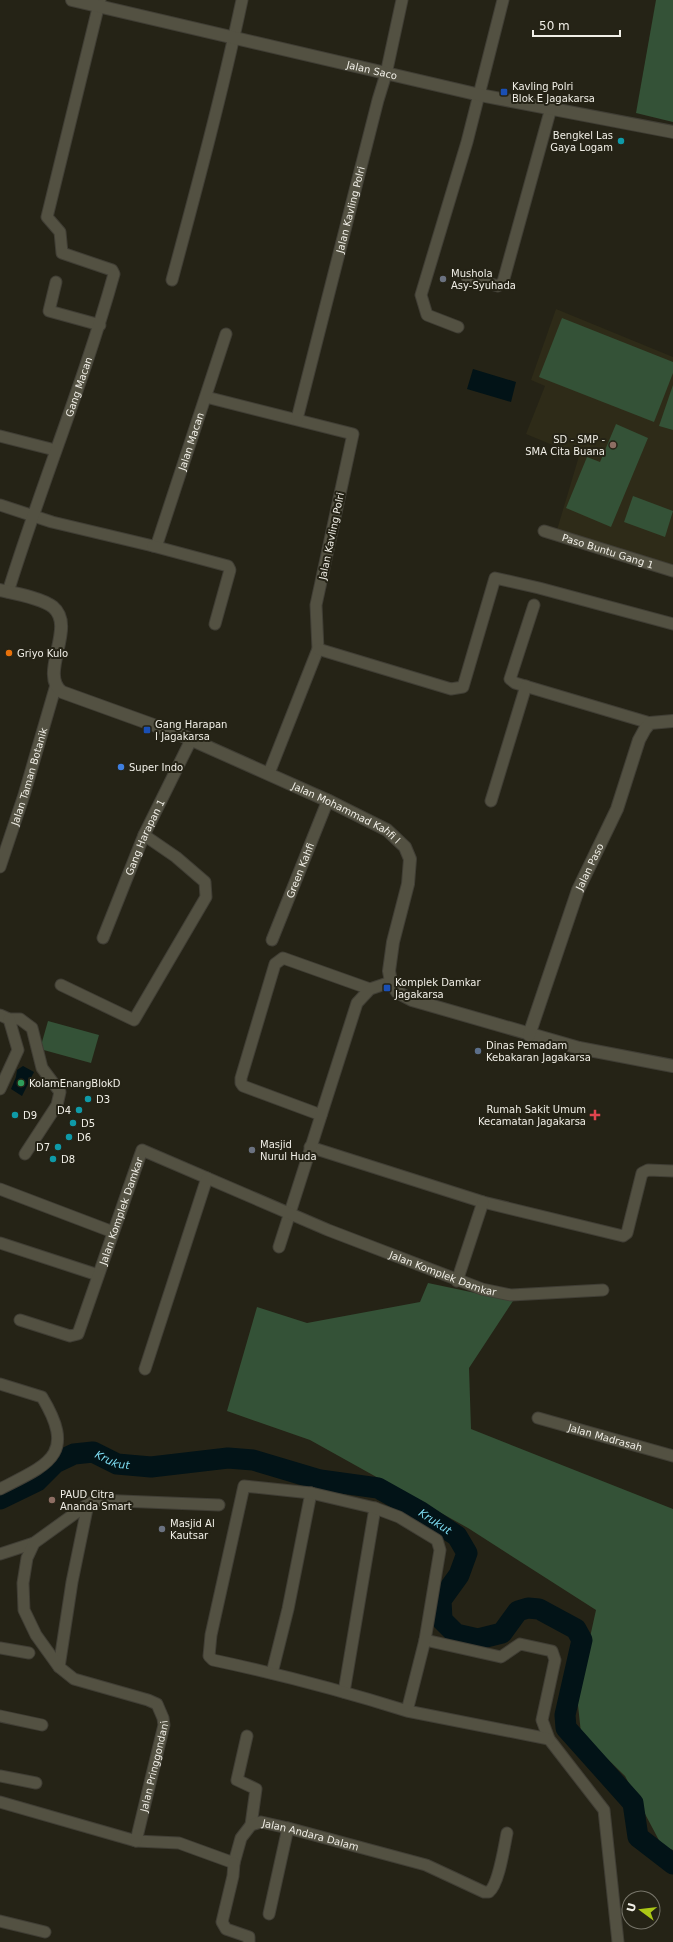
<svg xmlns="http://www.w3.org/2000/svg" width="673" height="1942" font-family="'DejaVu Sans',sans-serif">
<rect width="100%" height="100%" fill="#252316"/>
<!-- built -->
<path fill="#2e2b18" d="M556,309L673,357V566L557,530L579,456L526,434L545,386L531,380Z"/>
<!-- green -->
<g fill="#345237">
<path d="M656,0H673V122L636,113Z"/>
<path d="M562,318L673,362V373L654,422L539,377Z"/>
<path d="M673,385V430L659,426Z"/>
<path d="M616,424L648,438L611,527L566,508L587,457L600,462Z"/>
<path d="M633,496L673,511L665,537L624,522Z"/>
<path d="M48,1021L99,1035L91,1063L40,1049Z"/>
<path d="M428,1283L513,1301L469,1368L471,1429L673,1509V1850L662,1846L625,1776L581,1733L577,1696L596,1610L468,1528L310,1440L227,1411L257,1307L307,1323L420,1302Z"/>
</g>
<!-- water -->
<g fill="#021317">
<path d="M473,369L516,382L511,402L467,389Z"/>
<path d="M23,1066L34,1072L22,1096L11,1089L16,1077L17,1070Z"/>
</g>
<g fill="none" stroke-linecap="round" stroke-linejoin="round">
<!-- river -->
<path stroke="#021317" stroke-width="21" id="s1" d="M0,1499L37,1481L55,1463L74,1454L93,1452L117,1464L151,1467L228,1458L253,1460L320,1480L378,1488L421,1512L457,1536L467,1553L459,1575L441,1600L442,1620L456,1634L478,1639L502,1633L518,1611L528,1608L539,1609L576,1629L582,1640L565,1715L566,1728L633,1803L638,1837L673,1864"/>
<!-- minor casing -->
<g stroke="#403e35" stroke-width="13">
<g id="minor">
<path d="M467,277L498,286L503,282L551,108"/>
<path d="M172,280C197,187 222,94 242,0"/>
<path d="M56,282L49,311L100,325"/>
<path d="M458,327L427,315L421,295L467,142L503,0"/>
<path d="M206,397L353,434L316,605L318,649L269,773"/>
<path id="s2" d="M297,419L378,100L386,74L402,0"/>
<path d="M0,436L55,450"/>
<path id="s3" d="M0,505L52,522L153,546L157,544L226,334"/>
<path id="s4" d="M544,531L673,571"/>
<path d="M153,546L228,566L230,570L215,624"/>
<path id="s5" d="M8,592C41,485 84,382 114,274L112,270L62,253L60,232L47,217L100,0"/>
<path d="M534,605L510,679L515,683L650,723"/>
<path d="M318,649L451,689L463,687L495,578L539,588L673,624"/>
<path d="M491,801L526,686"/>
<path id="s6" d="M0,867L24,795L56,685"/>
<path id="s7" d="M103,938L144,835L191,740"/>
<path id="s8" d="M272,940L328,800"/>
<path d="M61,985L134,1020L206,897L205,882L176,857L144,835"/>
<path d="M0,1015L9,1019H20L32,1028L42,1068L60,1092L57,1105L25,1154"/>
<path d="M0,1089L18,1050L9,1019"/>
<path d="M321,1115L243,1086L241,1083V1078L275,964L283,958L370,989"/>
<path d="M310,1147L483,1202L623,1236L627,1233L642,1173L648,1170L673,1171"/>
<path d="M0,1189L113,1232"/>
<path d="M0,1243L98,1275"/>
<path d="M279,1247L357,1003L370,989L391,982"/>
<path d="M457,1281L483,1202"/>
<path id="s9" d="M20,1320L70,1336L78,1334L142,1150L328,1230L482,1289L511,1295L603,1290"/>
<path d="M145,1369L207,1178"/>
<path d="M0,1384L42,1397C77,1455 49,1464 0,1489"/>
<path id="s10" d="M538,1418L673,1456"/>
<path d="M0,1554L34,1543"/>
<path d="M425,1640L501,1657L520,1644L552,1651L555,1660L542,1720L549,1739L604,1810L618,1942"/>
<path d="M0,1648L29,1653"/>
<path d="M59,1667L72,1582L88,1504"/>
<path d="M272,1673L288,1609L311,1493"/>
<path d="M344,1692L375,1508"/>
<path d="M407,1711C343,1691 279,1674 213,1660L209,1656L211,1635L244,1486L311,1493L375,1508L399,1517L437,1540L440,1550L425,1640L407,1711L549,1739"/>
<path d="M0,1716L42,1725"/>
<path d="M247,1736L237,1780L256,1789L251,1825"/>
<path d="M0,1776L36,1783"/>
<path id="s11" d="M0,1802L136,1841L179,1843L234,1863L241,1838L251,1825L261,1822L288,1828L426,1865L484,1892H489C499,1884 504,1847 507,1833"/>
<path id="s12" d="M136,1841L164,1725L163,1718L157,1704L148,1700L74,1679L59,1667L36,1635L24,1610L23,1583L27,1558L34,1543L88,1504L97,1500L219,1505"/>
<path d="M234,1863L233,1876L222,1922L226,1929L249,1937V1942"/>
<path d="M269,1914L288,1828"/>
<path d="M0,1921L45,1932"/>
</g>
</g>
<!-- secondary casing -->
<g stroke="#403e35" stroke-width="14">
<g id="secondary">
<path id="s13" d="M72,0L480,95L673,132"/>
<path id="s14" d="M0,590C14,593 42,598 53,607C77,627 38,674 62,692L181,735L331,802L387,830L405,847L410,859L408,884L393,942L389,971L391,982L397,992L412,1000L579,1048L673,1066"/>
<path id="s15" d="M529,1035L578,890L617,809L639,740L645,729L650,723L673,721"/>
</g>
</g>
<!-- minor -->
<use href="#minor" stroke="#535142" stroke-width="11"/>
<!-- secondary -->
<use href="#secondary" stroke="#535142" stroke-width="12"/>
</g>
<!-- markers -->
<g fill="#1a4fb4" stroke="#252316" stroke-width="1.5">
<rect x="500" y="88" width="8" height="8" rx="2"/>
<rect x="143" y="726" width="8" height="8" rx="2"/>
<rect x="383" y="984" width="8" height="8" rx="2"/>
</g>
<g fill="#0f9aa8" stroke="#252316" stroke-width="1.5">
<circle cx="621" cy="141" r="4"/>
<circle cx="88" cy="1099" r="4"/>
<circle cx="79" cy="1110" r="4"/>
<circle cx="15" cy="1115" r="4"/>
<circle cx="73" cy="1123" r="4"/>
<circle cx="69" cy="1137" r="4"/>
<circle cx="58" cy="1147" r="4"/>
<circle cx="53" cy="1159" r="4"/>
</g>
<g fill="#6b7280" stroke="#252316" stroke-width="1.5">
<circle cx="443" cy="279" r="4"/>
<circle cx="252" cy="1150" r="4"/>
<circle cx="162" cy="1529" r="4"/>
</g>
<g fill="#8d6e63" stroke="#252316" stroke-width="1.5">
<circle cx="613" cy="445" r="4"/>
<circle cx="52" cy="1500" r="4"/>
</g>
<circle fill="#e8710a" stroke="#252316" stroke-width="1.5" cx="9" cy="653" r="4"/>
<circle fill="#3f7fe0" stroke="#252316" stroke-width="1.5" cx="121" cy="767" r="4"/>
<circle fill="#5c6f8a" stroke="#252316" stroke-width="1.5" cx="478" cy="1051" r="4"/>
<circle fill="#2e9e5b" stroke="#252316" stroke-width="1.5" cx="21" cy="1083" r="4"/>
<path fill="#e0444e" stroke="#252316" stroke-width="1.5" d="M593 1109h4v4h4v4h-4v4h-4v-4h-4v-4h4z"/>
<g text-anchor="middle" stroke-width="4" stroke-linejoin="round" paint-order="stroke">
<!-- street labels -->
<g font-size="10" fill="#f1efe7" stroke="#252316">
<text dy="4" stroke="none"><textPath href="#s13" startOffset="308">Jalan Saco</textPath></text>
<text dy="4" stroke="none"><textPath href="#s2" startOffset="216">Jalan Kavling Polri</textPath></text>
<text dy="4" stroke="none"><textPath href="#s5" startOffset="217">Gang Macan</textPath></text>
<text dy="4" stroke="none"><textPath href="#s3" startOffset="271">Jalan Macan</textPath></text>
<text transform="translate(331 536) rotate(-78)" y="4">Jalan Kavling Polri</text>
<text dy="4" stroke="none"><textPath href="#s4" startOffset="67">Paso Buntu Gang 1</textPath></text>
<text dy="4" stroke="none"><textPath href="#s6" startOffset="95">Jalan Taman Botanik</textPath></text>
<text dy="4" stroke="none"><textPath href="#s14" startOffset="456">Jalan Mohammad Kahfi I</textPath></text>
<text dy="4" stroke="none"><textPath href="#s7" startOffset="109">Gang Harapan 1</textPath></text>
<text dy="4" stroke="none"><textPath href="#s15" startOffset="179">Jalan Paso</textPath></text>
<text dy="4" stroke="none"><textPath href="#s8" startOffset="75">Green Kahfi</textPath></text>
<text dy="4" stroke="none"><textPath href="#s9" startOffset="191">Jalan Komplek Damkar</textPath></text>
<text dy="4" stroke="none"><textPath href="#s9" startOffset="581">Jalan Komplek Damkar</textPath></text>
<text dy="4" stroke="none"><textPath href="#s10" startOffset="70">Jalan Madrasah</textPath></text>
<text dy="4" stroke="none"><textPath href="#s12" startOffset="77">Jalan Pringgondani</textPath></text>
<text dy="4" stroke="none"><textPath href="#s11" startOffset="347">Jalan Andara Dalam</textPath></text>
</g>
<!-- poi labels -->
<g font-size="10" fill="#f1efe7" stroke="#252316" text-anchor="start">
<text x="512" y="90">Kavling Polri<tspan x="512" dy="12">Blok E Jagakarsa</tspan></text>
<text x="613" y="139" text-anchor="end">Bengkel Las<tspan x="613" dy="12">Gaya Logam</tspan></text>
<text x="451" y="277">Mushola<tspan x="451" dy="12">Asy-Syuhada</tspan></text>
<text x="605" y="443" text-anchor="end">SD - SMP -<tspan x="605" dy="12">SMA Cita Buana</tspan></text>
<text x="17" y="657">Griyo Kulo</text>
<text x="155" y="728">Gang Harapan<tspan x="155" dy="12">I Jagakarsa</tspan></text>
<text x="129" y="771">Super Indo</text>
<text x="395" y="986">Komplek Damkar<tspan x="395" dy="12">Jagakarsa</tspan></text>
<text x="486" y="1049">Dinas Pemadam<tspan x="486" dy="12">Kebakaran Jagakarsa</tspan></text>
<text x="29" y="1087">KolamEnangBlokD</text>
<text x="96" y="1103">D3</text>
<text x="586" y="1113" text-anchor="end">Rumah Sakit Umum<tspan x="586" dy="12">Kecamatan Jagakarsa</tspan></text>
<text x="71" y="1114" text-anchor="end">D4</text>
<text x="23" y="1119">D9</text>
<text x="81" y="1127">D5</text>
<text x="77" y="1141">D6</text>
<text x="260" y="1148">Masjid<tspan x="260" dy="12">Nurul Huda</tspan></text>
<text x="50" y="1151" text-anchor="end">D7</text>
<text x="61" y="1163">D8</text>
<text x="60" y="1498">PAUD Citra<tspan x="60" dy="12">Ananda Smart</tspan></text>
<text x="170" y="1527">Masjid Al<tspan x="170" dy="12">Kautsar</tspan></text>
</g>
<!-- water labels -->
<g font-size="11" font-style="italic" fill="#7eddf3" stroke="#252316">
<text dy="4" stroke="none"><textPath href="#s1" startOffset="128">Krukut</textPath></text>
<text dy="4" stroke="none"><textPath href="#s1" startOffset="465">Krukut</textPath></text>
</g>
</g>
<!-- north arrow -->
<g transform="translate(641 1910) rotate(285)"><circle r="19" fill="#252316" stroke="#77756a"/>
<path d="M0-3L7 15L0 10L-7 15Z" fill="#abc716"/>
<text y="-6" font-size="11" font-weight="bold" text-anchor="middle" fill="#f1efe7">U</text>
</g>
<!-- scale -->
<path d="M533 30v6h87v-6" fill="none" stroke="#f1efe7" stroke-width="2"/>
<text x="539" y="30" font-size="12" fill="#f1efe7" stroke="#252316" stroke-width="3" paint-order="stroke">50 m</text>
</svg>
